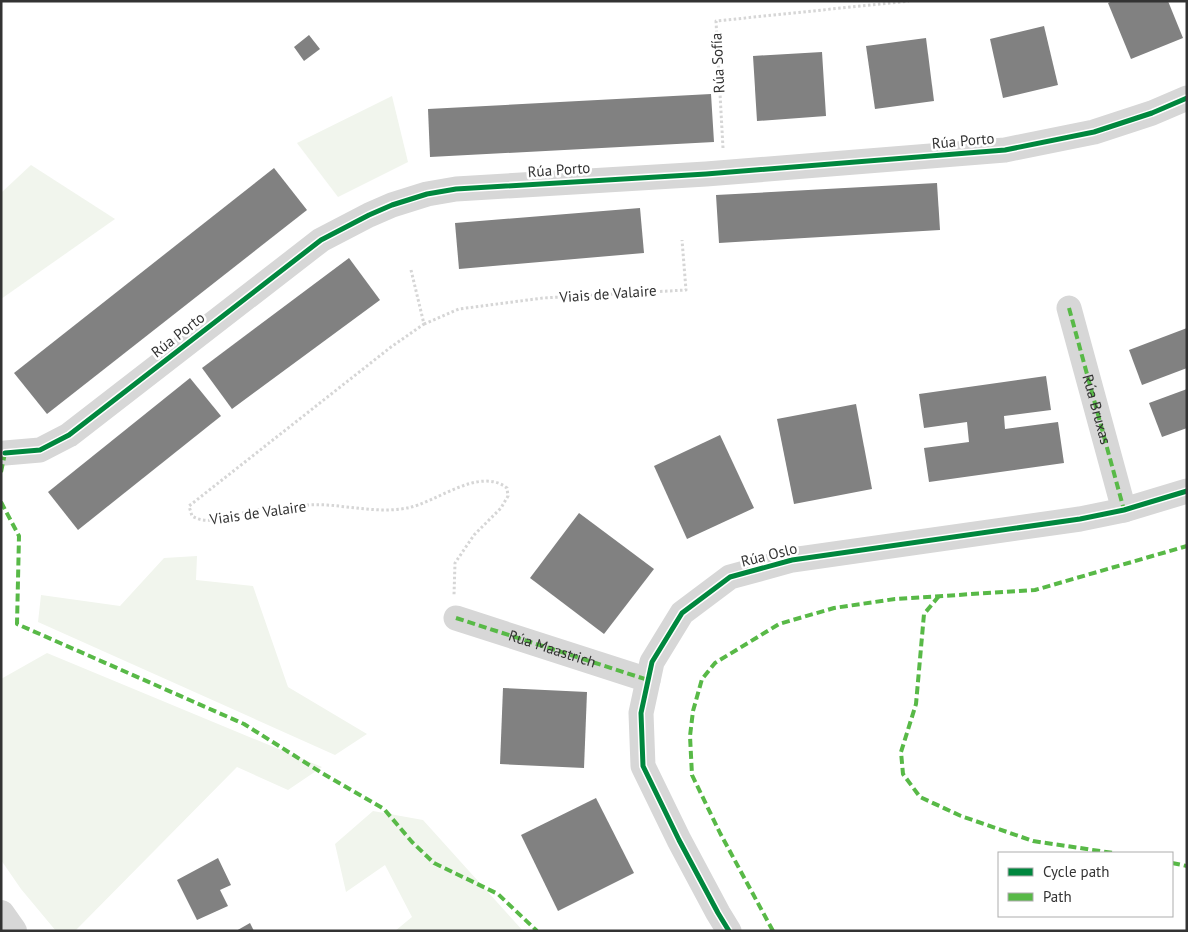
<svg xmlns="http://www.w3.org/2000/svg" width="1188" height="932" font-family="'PT Sans',sans-serif">
<rect width="100%" height="100%" fill="#fff"/>
<!-- green -->
<g fill="#f1f5ed">
<path d="M392,96L408,162L338,197L297,143Z"/>
<path d="M31,165L115,219L1,299V193Z"/>
<path d="M197,556L196,580L253,586L288,687L367,734L335,755L38,622L41,595L120,606L164,558Z"/>
<path d="M47,653L322,767L288,790L237,767L75,931H56L21,889L1,860V679Z"/>
<path d="M373,811L423,820L523,931H395L412,917L385,865L346,892L335,844Z"/>
</g>
<!-- building -->
<g fill="#818181">
<path d="M1112,1H1168L1183,38L1131,59L1108,3Z"/>
<path d="M1044,26L1058,85L1003,98L990,39Z"/>
<path d="M309,35L320,49L304,61L294,47Z"/>
<path d="M926,38L934,101L875,109L866,46Z"/>
<path d="M822,52L826,116L757,121L753,56Z"/>
<path d="M711,94L714,142L430,157L428,109Z"/>
<path d="M274,168L307,210L47,414L14,373Z"/>
<path d="M937,183L940,230L719,243L716,195Z"/>
<path d="M640,208L644,253L459,269L455,223Z"/>
<path d="M349,258L380,300L232,409L202,368Z"/>
<path d="M1187,328V368L1142,385L1129,350Z"/>
<path d="M1046,376L1051,410L1004,416L1005,429L1058,422L1064,463L929,482L924,448L969,442L967,422L924,428L919,394Z"/>
<path d="M190,378L221,416L78,530L48,492Z"/>
<path d="M1187,389V428L1162,437L1149,403Z"/>
<path d="M856,404L872,489L794,504L777,419Z"/>
<path d="M720,435L754,508L687,539L654,466Z"/>
<path d="M579,513L654,569L604,634L530,578Z"/>
<path d="M503,688L587,692L584,768L500,764Z"/>
<path d="M596,798L634,873L558,911L521,835Z"/>
<path d="M218,858L231,885L220,890L228,906L197,920L177,880Z"/>
<path d="M250,923L254,931H236Z"/>
</g>
<g fill="none" stroke-linecap="round" stroke-linejoin="round">
<!-- path -->
<g stroke="#d6d6d6" stroke-width="3" stroke-dasharray="2.5 2.5" stroke-linecap="butt">
<path d="M723,148L716,21L909,1"/>
<path d="M411,270L424,324L391,347L189,506L192,516C208,526 229,516 247,512C255,510 265,509 273,508C291,506 309,504 327,505C354,507 380,513 407,508C436,503 479,466 507,488L508,496L501,508L474,535L455,563L454,595"/>
<path d="M424,324L459,309L543,298L686,290L682,240"/>
</g>
<!-- minor -->
<g stroke="#d7d7d7" stroke-width="25">
<path d="M1069,308L1124,510"/>
<path d="M5,453L40,450L69,435L321,240L369,215L392,205L427,194L456,189L706,174L1005,150L1094,132L1152,113L1187,98"/>
<path id="s1" d="M456,618L648,680"/>
<path d="M729,931L718,913L679,840L643,766L641,713L652,662L682,613L730,577L792,560L1080,519L1124,510L1187,491"/>
</g>
<!-- tertiary -->
<path stroke="#d7d7d7" stroke-width="28" d="M1,914L13,931"/>
<!-- quiet -->
<g stroke="#58b947" stroke-width="4" stroke-dasharray="8 4" stroke-linecap="butt">
<path id="s2" d="M1069,308L1124,510"/>
<path d="M1,472L5,453"/>
<path d="M1,502L19,536L17,624L244,724L322,773L384,809L412,842L434,863L498,894L537,931"/>
<path d="M939,596L924,614L916,704L901,752L903,774L920,797L961,816L1033,841L1113,853"/>
<path d="M456,618L648,680"/>
<path d="M1172,863L1187,866"/>
<path d="M773,931L720,833L692,775L690,736L693,711L702,679L715,663L779,624L834,608L895,599L1035,590L1187,546"/>
</g>
<!-- cycleway casing -->
<g stroke="#fff" stroke-width="8">
<g id="cycleway">
<path d="M5,453L40,450L69,435L321,240L369,215L392,205L427,194L456,189L706,174L1005,150L1094,132L1152,113L1187,98"/>
<path d="M729,931L718,913L679,840L643,766L641,713L652,662L682,613L730,577L792,560L1080,519L1124,510L1187,491"/>
</g>
</g>
<!-- cycleway -->
<use href="#cycleway" stroke="#00873e" stroke-width="5"/>
</g>
<g text-anchor="middle" stroke-width="5" stroke-linejoin="round" paint-order="stroke">
<!-- street labels -->
<g font-size="15" fill="#333" stroke="#fff">
<text transform="translate(718 63) rotate(-93)" y="5">Rúa Sofía</text>
<text transform="translate(963 141) rotate(-5)" y="5">Rúa Porto</text>
<text transform="translate(559 170) rotate(-4)" y="5">Rúa Porto</text>
<text transform="translate(608 294) rotate(-4)" y="5">Viais de Valaire</text>
<text transform="translate(178 335) rotate(-38)" y="5">Rúa Porto</text>
<text dy="5" stroke="none"><textPath href="#s2" startOffset="105">Rúa Bruxas</textPath></text>
<text transform="translate(258 513) rotate(-8)" y="5">Viais de Valaire</text>
<text transform="translate(769 555) rotate(-14)" y="5">Rúa Oslo</text>
<text dy="5" stroke="none"><textPath href="#s1" startOffset="101">Rúa Maastrich</textPath></text>
</g>
</g>
<!-- border -->
<rect width="1188" height="932" fill="none" stroke="#333333" stroke-width="5"/>
<!-- legend -->
<rect x="998" y="852" width="175" height="65" fill="#ffffff" stroke="#adadad"/>
<rect x="1008" y="868" width="25" height="8" fill="#00873e" stroke="#adadad"/>
<text x="1043" y="877" font-size="15" fill="#333333">Cycle path</text>
<rect x="1008" y="893" width="25" height="8" fill="#58b947" stroke="#adadad"/>
<text x="1043" y="902" font-size="15" fill="#333333">Path</text>
</svg>
